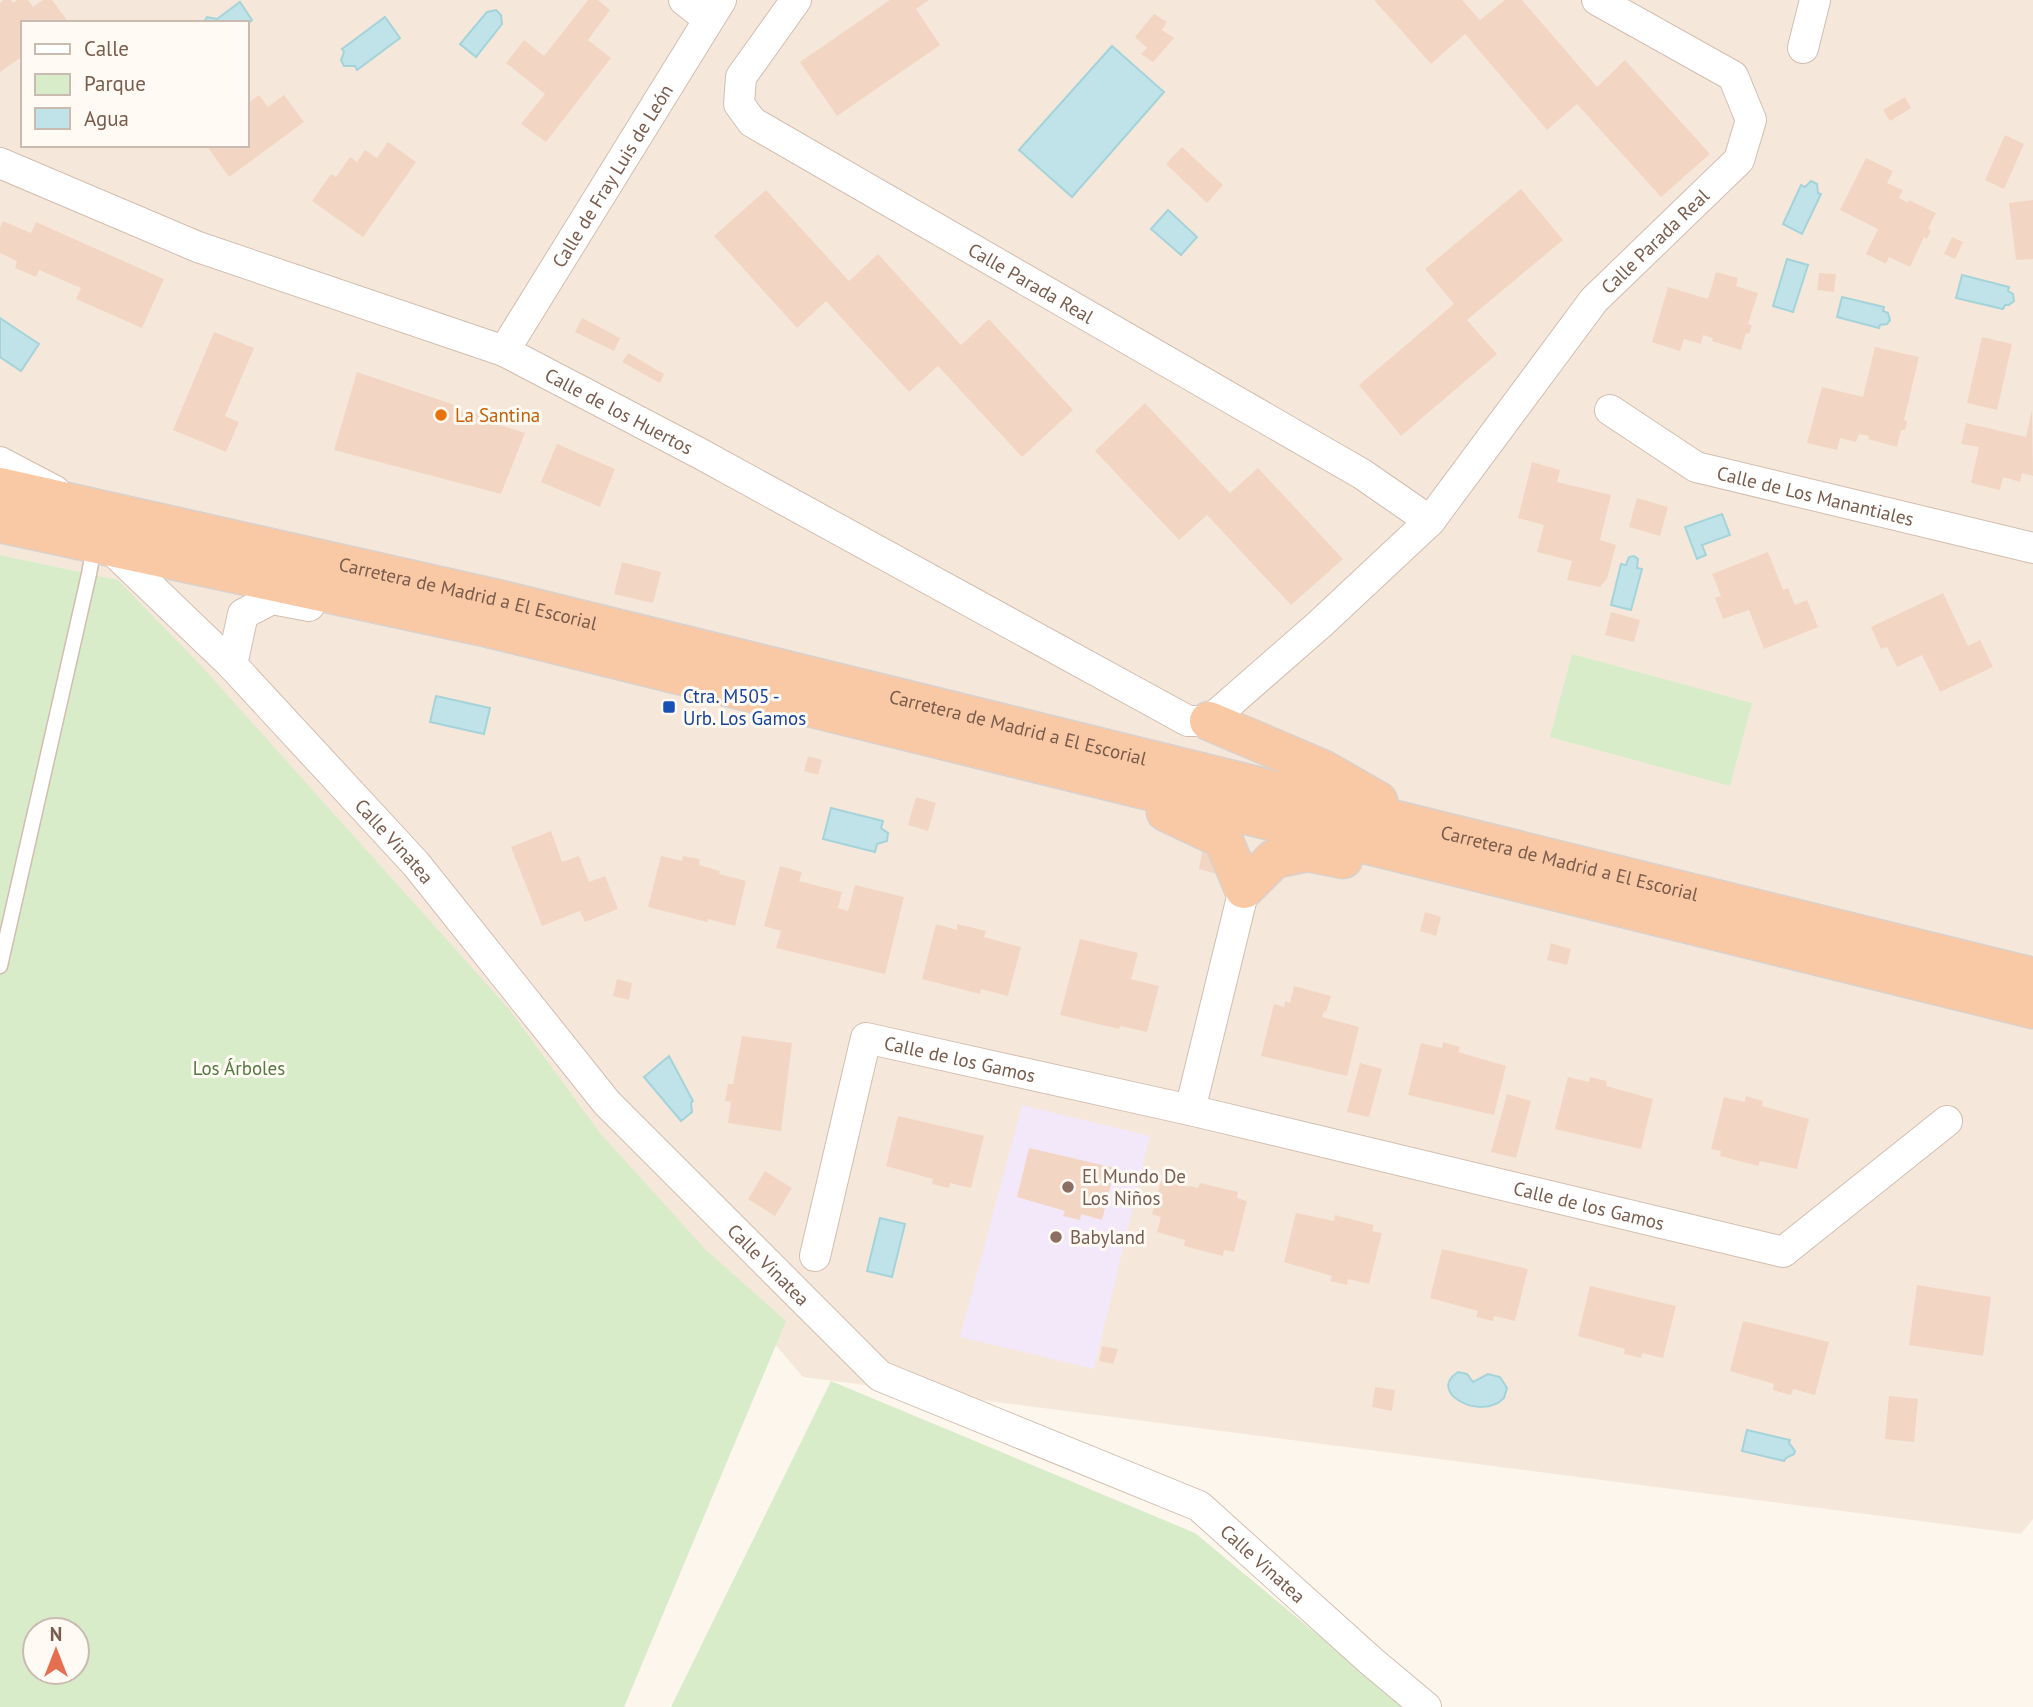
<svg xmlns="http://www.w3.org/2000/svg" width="2033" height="1707" font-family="'PT Sans',sans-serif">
<rect width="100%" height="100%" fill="#fdf6ec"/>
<!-- residential -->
<path fill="#f5e8da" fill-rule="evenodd" d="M0,0H2033V1519L2021,1534L803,1377L118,580L0,555ZM23,23H247V145H23Z"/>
<!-- education -->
<path fill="#f3e8fa" d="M1022,1105L1150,1136L1094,1369L960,1337Z"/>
<!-- green -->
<g fill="#d8ecc9" fill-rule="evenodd">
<path d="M0,555L118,580L204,669L509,1009L600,1133L705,1249L786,1321L624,1707H0ZM35,1630H77V1672H35Z"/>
<path d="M1572,654L1752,703L1730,786L1550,737Z"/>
<path d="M831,1381L1195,1533L1405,1707H671Z"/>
</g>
<!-- water -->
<g fill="#bfe3e8" stroke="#a5d3da" stroke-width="2">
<path d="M240,2L252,20L247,24L203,23L207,17L217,19Z"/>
<path d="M496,10L501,15L502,24L476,57L460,44L487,12Z"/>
<path d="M385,17L400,38L357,70L355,66H344L341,60L344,52L342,49Z"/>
<path d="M1112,46L1164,92L1072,197L1019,150Z"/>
<path d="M1811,181L1817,184L1818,193L1821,194L1802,234L1783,224L1801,185L1805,187Z"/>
<path d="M1168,210L1197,237L1181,255L1151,229Z"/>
<path d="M1787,259L1808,265L1793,312L1773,306Z"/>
<path d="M1962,275L2009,287L2008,291L2013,294L2014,301L2009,305H2005L2003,309L1956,298Z"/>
<path d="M1842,297L1884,307L1883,311L1888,313L1890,320L1887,324L1880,325L1879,328L1837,317Z"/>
<path d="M0,318L39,344L21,371L0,357Z"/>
<path d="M1722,514L1730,535L1702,545L1706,555L1697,559L1685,527Z"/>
<path d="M1634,556L1638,559L1637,568L1642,569L1631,610L1611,605L1621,564L1626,565L1629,557Z"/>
<path d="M436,696L490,708L484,734L430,722Z"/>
<path d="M831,808L883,821L881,828L888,833L887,841L877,844L875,852L823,839Z"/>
<path d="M669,1056L693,1101L691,1103L692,1112L681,1121L644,1077Z"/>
<path d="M880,1218L905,1224L892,1277L867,1271Z"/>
<path d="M1458,1372L1467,1374L1473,1382L1488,1374L1500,1377L1507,1388L1504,1398C1481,1422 1426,1392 1458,1372Z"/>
<path d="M1747,1430L1790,1440L1789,1443L1795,1451L1794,1454L1786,1458L1784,1461L1742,1451Z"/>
</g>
<!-- building -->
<g fill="#f3d5c3">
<path d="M3,0H11L13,3L17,0H28L33,7L43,0H52L69,23H23V56L0,72V3Z"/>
<path d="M588,0H598L610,10L588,40L611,58L546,142L521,124L545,94L506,63L524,40L544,56Z"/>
<path d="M890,0H929L916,9L940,45L837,116L800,62Z"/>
<path d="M1374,0H1462L1480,20L1505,0H1522L1597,87L1625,60L1710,154L1661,197L1577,104L1547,130L1465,34L1431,64Z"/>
<path d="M1154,14L1167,22L1162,30L1174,38L1153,62L1141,54L1147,48L1135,37Z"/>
<path d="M259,95L268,107L284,95L304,122L229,177L206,145H247V104Z"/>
<path d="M1905,97L1911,108L1890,121L1883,110Z"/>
<path d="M2005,135L2024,144L2004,189L1985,180Z"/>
<path d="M388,142L416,162L363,237L312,201L331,174L336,177L350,157L357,162L365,150L377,158Z"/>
<path d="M1182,147L1223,185L1207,203L1166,164Z"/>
<path d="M1866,158L1893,171L1887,183L1903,190L1899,198L1908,203L1909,200L1936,213L1928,229L1931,230L1927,239L1924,237L1910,267L1889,257L1886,264L1866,254L1878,229L1840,210Z"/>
<path d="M1521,189L1563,240L1467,320L1497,354L1401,436L1359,385L1454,304L1425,269Z"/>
<path d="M766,190L849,281L878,254L961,345L989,319L1073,410L1022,457L938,366L909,392L826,301L797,328L714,236Z"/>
<path d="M2033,200V259L2016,260L2009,203Z"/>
<path d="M3,221L31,233L36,222L164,279L142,328L76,299L81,288L39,270L36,277L15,268L17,261L0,253V228Z"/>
<path d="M1952,237L1963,242L1955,259L1944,254Z"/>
<path d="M1716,272L1738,278L1736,286L1758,293L1748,324L1752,325L1749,334L1746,333L1741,350L1712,341L1713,338L1703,335L1701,344L1684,339L1680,351L1652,342L1668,287L1708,299Z"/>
<path d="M1819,273L1836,274L1834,292L1817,290Z"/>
<path d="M582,318L620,338L614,351L575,332Z"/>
<path d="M214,332L254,348L225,416L239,422L226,452L173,430Z"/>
<path d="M1982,337L2012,344L1997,410L1967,403Z"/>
<path d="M1875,347L1919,357L1904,420L1907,421L1905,430H1901L1897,447L1868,439L1869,436L1859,434L1856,442L1840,438L1837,450L1807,443L1822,387L1863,397Z"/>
<path d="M628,353L664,374L660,383L622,362Z"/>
<path d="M357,372L452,404L466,414L469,410L480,414L481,419L525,433L501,494L334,450Z"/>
<path d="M1145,403L1230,493L1258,468L1343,559L1291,605L1207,515L1179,540L1095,451Z"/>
<path d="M2032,410L2033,476L2022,473L2020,482L2003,477L2000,490L1971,483L1979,447L1961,444L1966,423L2026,437Z"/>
<path d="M557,444L615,469L600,507L541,482Z"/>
<path d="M1532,462L1560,470L1557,482L1611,495L1600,540L1616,545L1607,579L1600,587L1567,580L1572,561L1537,552L1544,525L1518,518Z"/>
<path d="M1637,498L1668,507L1660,536L1629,527Z"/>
<path d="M1768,552L1783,590L1788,588L1795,605L1807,600L1818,627L1764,649L1749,610L1723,619L1715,598L1721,596L1712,574Z"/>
<path d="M622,562L661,572L653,603L614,594Z"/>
<path d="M1943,593L1968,646L1980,640L1993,667L1940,692L1922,655L1897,667L1887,647L1881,649L1871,627Z"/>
<path d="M1611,612L1640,620L1634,642L1605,635Z"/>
<path d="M808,756L822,760L818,775L804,771Z"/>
<path d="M916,797L936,803L928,831L908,825Z"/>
<path d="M551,831L562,862L579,856L589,882L605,876L618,909L585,922L580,911L542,926L511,847Z"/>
<path d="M1202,852L1210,855L1217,874L1199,869Z"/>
<path d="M661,856L682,861L683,856L700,859L699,865L720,871L719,874L746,881L735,926L708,919L707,922L648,907Z"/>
<path d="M780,866L802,872L799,881L842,892L838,908L848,911L855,885L904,897L885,974L776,948L781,931L764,926Z"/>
<path d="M1425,912L1441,917L1436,936L1420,931Z"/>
<path d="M936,924L957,930V924L986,931L984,937L1021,947L1008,996L981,989L980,994L922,979Z"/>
<path d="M1080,939L1138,953L1131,979L1159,986L1147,1032L1120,1026L1119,1029L1060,1015Z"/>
<path d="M1551,943L1571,949L1567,965L1547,960Z"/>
<path d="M617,979L632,983L629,1000L613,996Z"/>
<path d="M1294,986L1331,996L1326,1012L1324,1011L1322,1017L1359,1027L1347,1076L1261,1056L1274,1004L1284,1007L1285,1001L1290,1003Z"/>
<path d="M742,1036L792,1043L781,1131L728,1123L731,1102L725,1101L728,1084H733Z"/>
<path d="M1443,1042L1460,1047L1458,1052L1506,1066L1494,1115L1408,1095L1421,1043L1442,1048Z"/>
<path d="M1360,1063L1382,1069L1369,1117L1347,1112Z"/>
<path d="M1568,1077L1589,1082L1590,1077L1607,1081L1606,1086L1653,1099L1641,1149L1555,1129Z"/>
<path d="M1507,1094L1531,1101L1516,1158L1491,1152Z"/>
<path d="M1746,1096L1763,1101L1762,1106L1809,1119L1797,1169L1760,1161L1758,1166L1720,1156L1721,1151L1711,1149L1724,1097L1745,1102Z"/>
<path d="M898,1116L984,1136L971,1188L950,1183L949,1188L932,1184L933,1179L886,1166Z"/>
<path d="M1029,1148L1115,1168L1102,1220L1081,1214L1080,1220L1063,1216L1065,1211L1017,1197Z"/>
<path d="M765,1171L792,1188L775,1216L748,1199Z"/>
<path d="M1161,1181L1188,1187L1189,1186L1198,1188L1200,1183L1238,1192L1237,1198L1247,1201L1234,1252L1224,1250L1223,1256L1184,1246L1185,1240L1157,1232L1161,1217L1152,1214Z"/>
<path d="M1296,1213L1334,1221L1335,1215L1374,1225L1372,1231L1382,1233L1369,1284L1348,1279L1347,1285L1330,1281L1332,1276L1284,1262Z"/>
<path d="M1442,1249L1528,1269L1515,1321L1494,1316L1493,1321L1476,1317L1478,1311L1430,1298Z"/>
<path d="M1917,1285L1991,1297L1983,1356L1909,1345Z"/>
<path d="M1590,1286L1676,1306L1663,1358L1642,1353L1641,1358L1624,1354L1625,1349L1578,1336Z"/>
<path d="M1743,1321L1829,1342L1815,1395L1793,1389L1791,1395L1773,1390L1774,1384L1730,1371Z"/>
<path d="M1102,1346L1118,1349L1113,1364L1099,1361Z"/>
<path d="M1375,1387L1395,1390L1392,1411L1372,1407Z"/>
<path d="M1889,1396L1918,1399L1914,1442L1885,1439Z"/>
</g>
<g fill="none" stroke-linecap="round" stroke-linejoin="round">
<!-- service casing -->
<g stroke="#d1beb0" stroke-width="17">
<path id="service" d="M0,966L89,574L94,546"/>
</g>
<!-- minor casing -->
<g stroke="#d1beb0" stroke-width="32">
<g id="minor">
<path d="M684,0L708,19"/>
<path id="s1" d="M796,0L741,77L739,104L752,122L1362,474L1430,521"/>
<path d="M1803,48L1815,0"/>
<path id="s2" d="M0,163L198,247L504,351L699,453L1188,721H1209L1320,624L1430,521L1594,300L1739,160L1751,120L1733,76L1597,0"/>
<path id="s3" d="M504,351L721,0"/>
<path id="s4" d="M1610,410L1696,467L2033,548"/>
<path d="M0,462L55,491"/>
<path id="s5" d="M109,547L232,665L416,864L607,1103L880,1376L1199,1506L1371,1661L1426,1707"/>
<path d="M232,665L243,614L272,599L309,606"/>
<path d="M1190,1110L1244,889"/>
<path id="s6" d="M815,1256L866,1038L1190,1110L1783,1252L1947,1121"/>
</g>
</g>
<!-- trunk casing -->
<g stroke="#dad1cd" stroke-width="41">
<g id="trunk">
<path id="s7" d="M0,487L497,599L2033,977"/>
<path d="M0,523L489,628L2033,1009"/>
<path d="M1209,721L1322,769L1378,801"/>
<path d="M1166,812L1223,839L1244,889L1274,859L1308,852L1343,859"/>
</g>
</g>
<!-- service -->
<use href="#service" stroke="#fff" stroke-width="14"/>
<!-- minor -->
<use href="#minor" stroke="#fff" stroke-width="30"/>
<!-- trunk -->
<use href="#trunk" stroke="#f9c8a4" stroke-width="38"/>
</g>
<!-- markers -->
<circle fill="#e8710a" stroke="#fffaf3" stroke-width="2.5" cx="441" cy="415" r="7"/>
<rect fill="#1a4fb4" stroke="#fffaf3" stroke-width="2.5" x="662" y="700" width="14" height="14" rx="3.5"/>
<g fill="#8d6e63" stroke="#fffaf3" stroke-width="2.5">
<circle cx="1068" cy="1187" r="7"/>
<circle cx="1056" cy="1237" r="7"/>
</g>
<g text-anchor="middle" stroke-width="6" stroke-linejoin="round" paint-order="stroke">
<!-- street labels -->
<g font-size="19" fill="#7a5c4d" stroke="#fffaf3">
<text dy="7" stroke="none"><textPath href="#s3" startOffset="206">Calle de Fray Luis de León</textPath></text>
<text dy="7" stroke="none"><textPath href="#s2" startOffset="1995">Calle Parada Real</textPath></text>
<text dy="7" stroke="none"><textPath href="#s1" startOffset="466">Calle Parada Real</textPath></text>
<text dy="7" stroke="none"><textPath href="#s2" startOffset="668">Calle de los Huertos</textPath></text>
<text dy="7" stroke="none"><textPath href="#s4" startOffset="226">Calle de Los Manantiales</textPath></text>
<text dy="7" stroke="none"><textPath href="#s7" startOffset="480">Carretera de Madrid a El Escorial</textPath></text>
<text dy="7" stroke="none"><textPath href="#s7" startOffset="1046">Carretera de Madrid a El Escorial</textPath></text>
<text dy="7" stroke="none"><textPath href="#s5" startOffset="410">Calle Vinatea</textPath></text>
<text dy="7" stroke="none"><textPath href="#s7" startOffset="1614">Carretera de Madrid a El Escorial</textPath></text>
<text dy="7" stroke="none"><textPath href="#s6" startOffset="320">Calle de los Gamos</textPath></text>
<text dy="7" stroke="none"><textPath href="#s6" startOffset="966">Calle de los Gamos</textPath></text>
<text dy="7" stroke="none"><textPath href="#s5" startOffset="976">Calle Vinatea</textPath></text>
<text dy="7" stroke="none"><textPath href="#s5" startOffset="1564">Calle Vinatea</textPath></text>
</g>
<!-- food labels -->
<g font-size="19" fill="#c56008" stroke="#fffaf3" text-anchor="start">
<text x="455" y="422">La Santina</text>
</g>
<!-- transit labels -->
<g font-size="19" fill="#164399" stroke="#fffaf3" text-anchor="start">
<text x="683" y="703">Ctra. M505 -<tspan x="683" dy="22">Urb. Los Gamos</tspan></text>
</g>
<!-- park labels -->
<g font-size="19" fill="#537a41" stroke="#fffaf3">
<text x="239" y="1075">Los Árboles</text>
</g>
<!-- education labels -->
<g font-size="19" fill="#785e54" stroke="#fffaf3" text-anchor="start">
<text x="1082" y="1183">El Mundo De<tspan x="1082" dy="22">Los Niños</tspan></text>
<text x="1070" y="1244">Babyland</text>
</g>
</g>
<!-- legend -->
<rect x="21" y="21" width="228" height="126" fill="#fffaf3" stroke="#cabbb1" stroke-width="2"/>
<rect x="35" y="44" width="35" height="10" fill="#ffffff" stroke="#cabbb1" stroke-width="2"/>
<text x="84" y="56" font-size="21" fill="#7a5c4d">Calle</text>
<rect x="35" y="74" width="35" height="21" fill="#d8ecc9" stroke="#cabbb1" stroke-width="2"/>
<text x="84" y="91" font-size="21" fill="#7a5c4d">Parque</text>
<rect x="35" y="108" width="35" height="21" fill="#bfe3e8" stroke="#cabbb1" stroke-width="2"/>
<text x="84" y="126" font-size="21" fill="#7a5c4d">Agua</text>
<!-- north arrow -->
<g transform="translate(56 1651)"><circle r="33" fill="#fffaf3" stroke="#cabbb1" stroke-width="2"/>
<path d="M0-5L12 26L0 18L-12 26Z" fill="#e76f51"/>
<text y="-10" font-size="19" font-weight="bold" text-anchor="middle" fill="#7a5c4d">N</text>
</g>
</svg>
